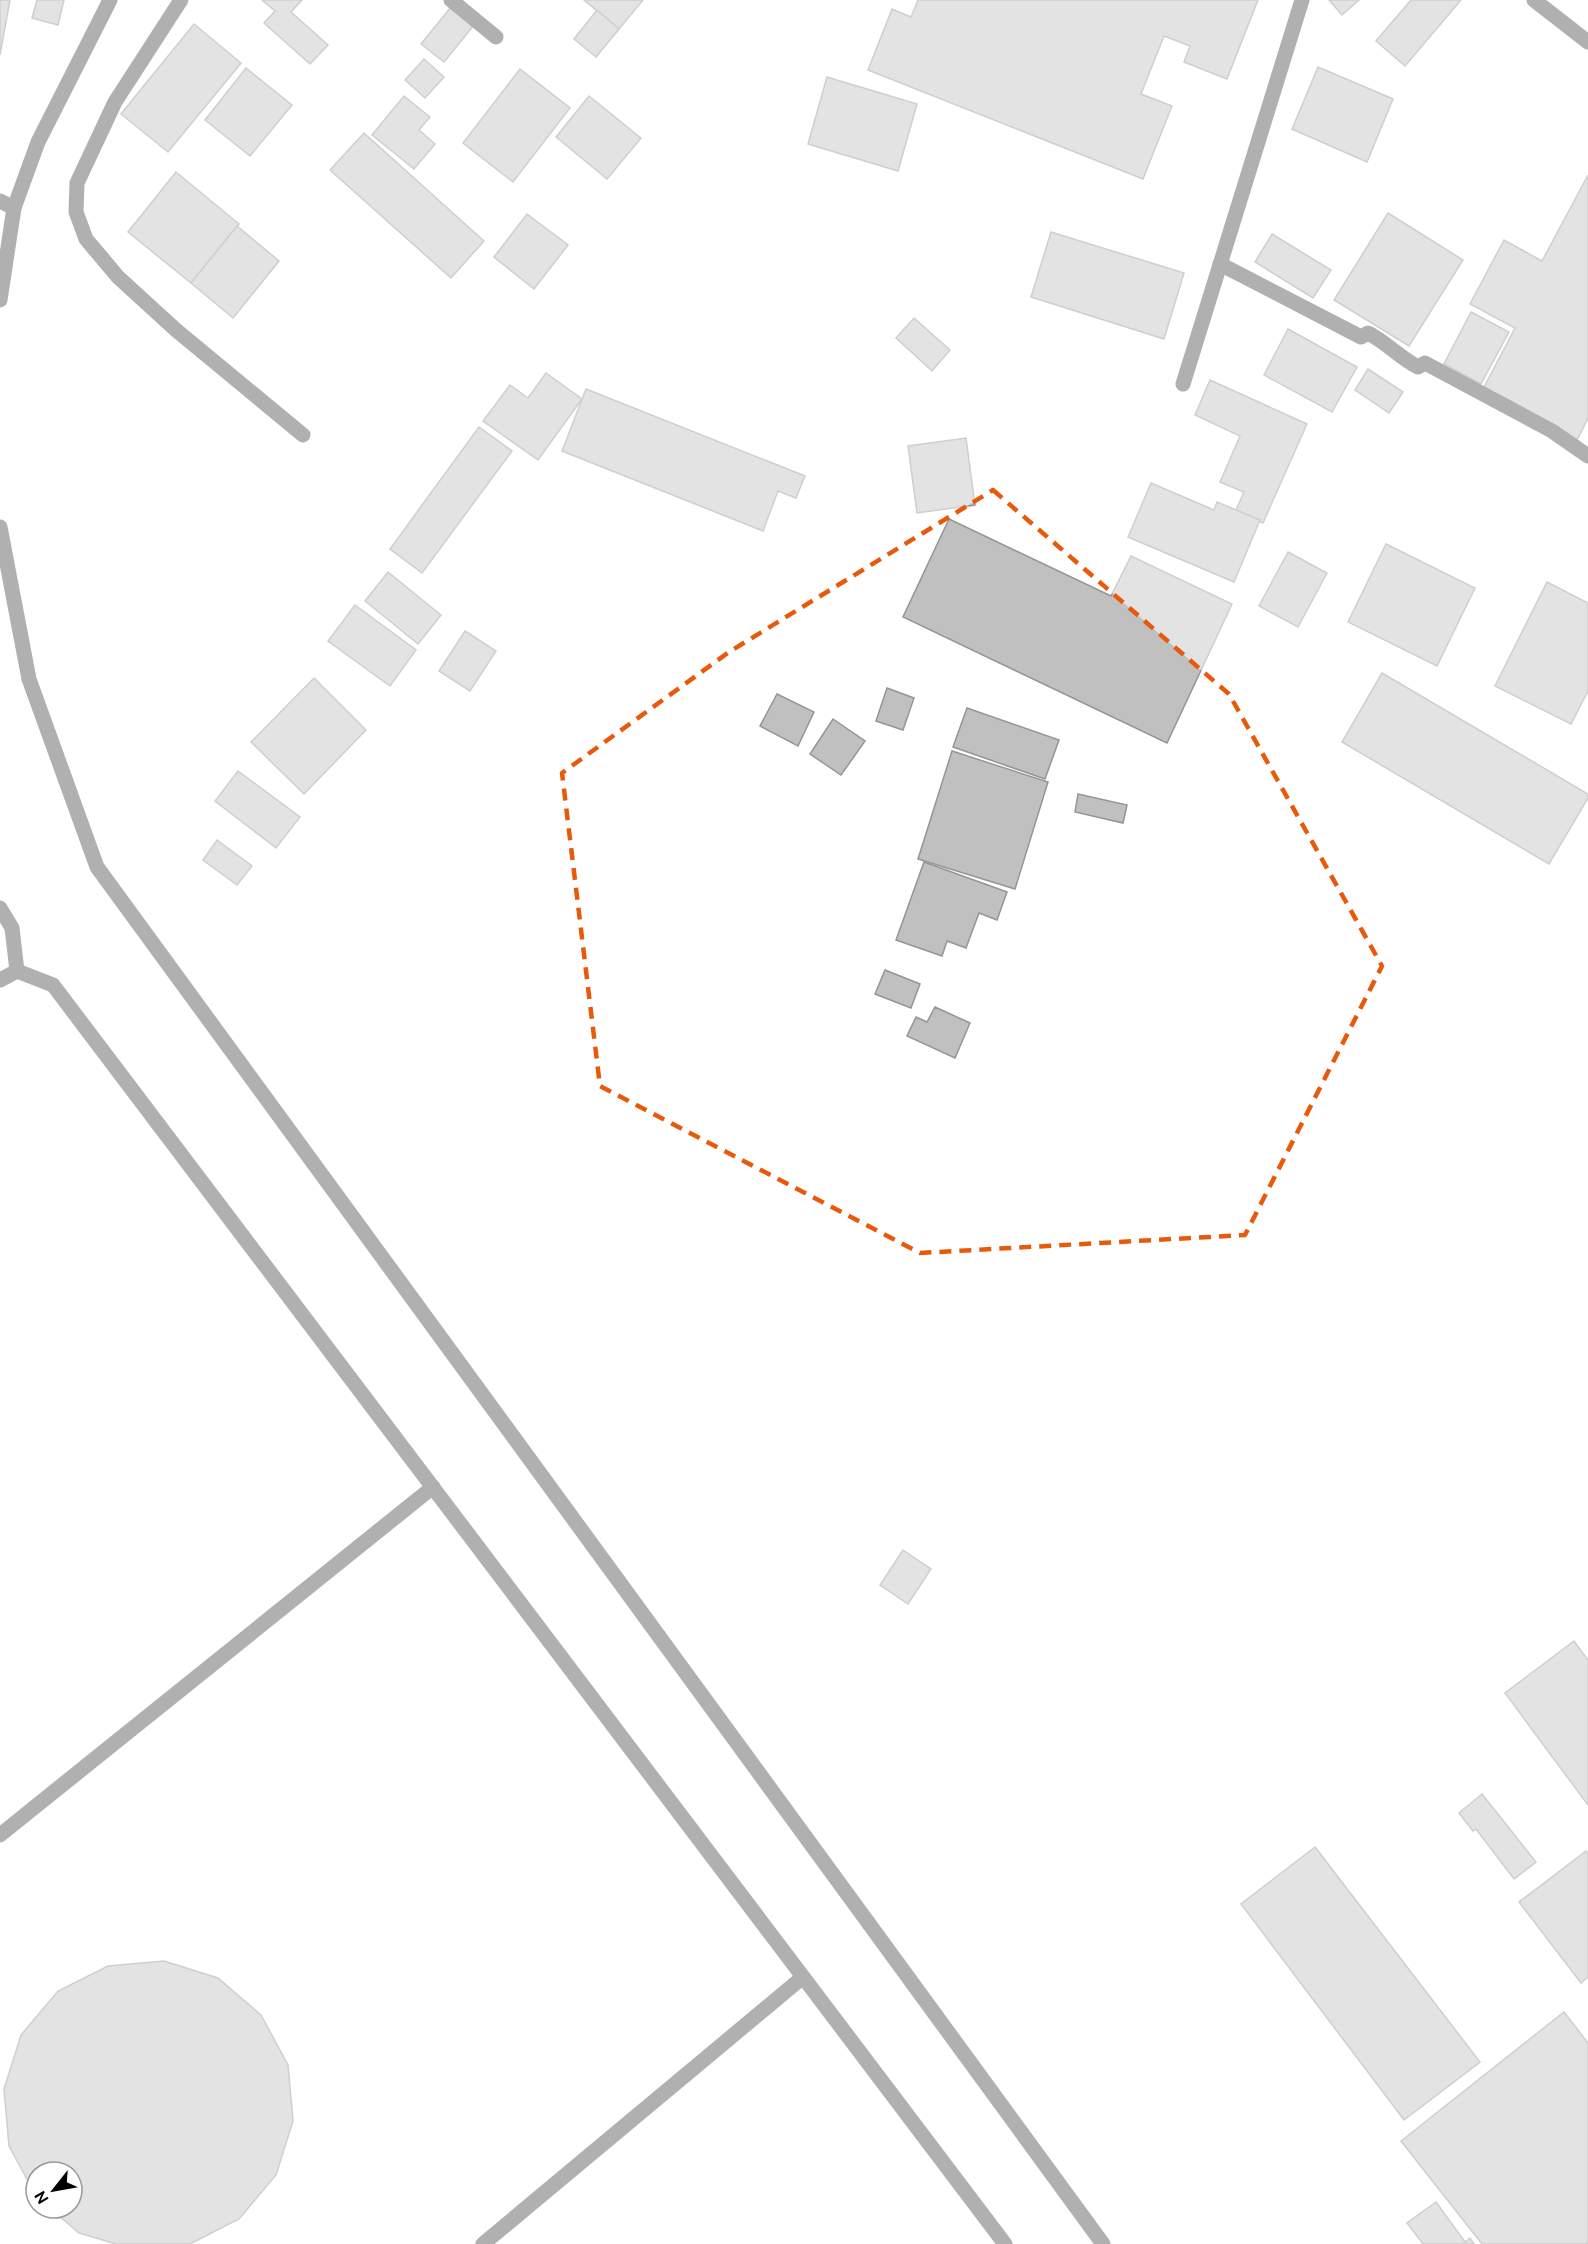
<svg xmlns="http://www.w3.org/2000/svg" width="1588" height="2244" font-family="Ubuntu,sans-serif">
<rect width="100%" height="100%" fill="#fff"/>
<!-- building -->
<g fill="#c0c0c0" stroke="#959595" stroke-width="1.5">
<path d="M0,0H10L0,55Z"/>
<path d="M37,0H64L58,25L32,18Z"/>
<path d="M262,0H302L291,12L328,45L310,64L264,23L275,11Z"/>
<path d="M584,0H643L619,29Z"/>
<path d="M918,0H1258L1227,79L1184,62L1190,46L1164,36L1141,94L1172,106L1143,179L868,70L892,9L911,17Z"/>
<path d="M1329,0H1359L1342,15Z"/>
<path d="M1411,0H1461L1405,66L1376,41Z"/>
<path d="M451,7L474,25L444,62L421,44Z"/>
<path d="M597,10L619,29L596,57L574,39Z"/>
<path d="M194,24L241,63L168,152L121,114Z"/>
<path d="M424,59L444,77L425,98L405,80Z"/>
<path d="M1318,67L1393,99L1367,162L1292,129Z"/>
<path d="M246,68L292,105L250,156L205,120Z"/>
<path d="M520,69L570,108L513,182L463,143Z"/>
<path d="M827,77L917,104L898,171L808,144Z"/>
<path d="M404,96L430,117L419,130L435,144L414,169L372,135Z"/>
<path d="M589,96L641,138L607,179L556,137Z"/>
<path d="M364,133L484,241L451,278L330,170Z"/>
<path d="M176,172L239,224L191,283L128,232Z"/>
<path d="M1588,175V418L1577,440L1483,389L1515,328L1470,304L1504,240L1542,261Z"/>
<path d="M1388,213L1463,260L1409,346L1334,300Z"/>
<path d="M527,214L568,245L534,289L494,257Z"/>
<path d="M237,226L279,261L233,318L191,283Z"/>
<path d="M1051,232L1184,273L1164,339L1031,297Z"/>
<path d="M1272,234L1331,270L1313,298L1255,262Z"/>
<path d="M1471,312L1509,332L1481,384L1444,364Z"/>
<path d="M914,318L950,350L932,371L896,338Z"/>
<path d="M1288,329L1357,367L1332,412L1264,375Z"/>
<path d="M1368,369L1403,392L1389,413L1355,390Z"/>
<path d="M546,373L582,399L538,460L483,421L510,385L528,398Z"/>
<path d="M1210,380L1307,424L1263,523L1236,510L1244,492L1220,482L1240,436L1195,415Z"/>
<path d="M586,389L805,476L796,498L778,491L763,531L562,451Z"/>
<path d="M479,427L512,451L422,573L390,549Z"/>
<path d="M966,438L975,505L917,513L908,446Z"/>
<path d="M1151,483L1214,510L1217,502L1260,520L1234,582L1128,537Z"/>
<path d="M949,519L1111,596L1131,556L1232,604L1167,743L903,617Z"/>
<path d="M1386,544L1475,588L1437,666L1348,622Z"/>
<path d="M1288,552L1327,573L1298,627L1259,606Z"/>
<path d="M388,572L441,615L418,644L365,601Z"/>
<path d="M1547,582L1588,603V691L1571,724L1495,686Z"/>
<path d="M355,605L416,650L390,686L328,641Z"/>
<path d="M465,631L496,651L470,691L439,671Z"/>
<path d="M1382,673L1588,794V798L1549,864L1342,742Z"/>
<path d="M314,678L366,730L304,794L251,742Z"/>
<path d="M887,688L914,698L903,730L876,721Z"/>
<path d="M777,694L814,712L798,746L760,726Z"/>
<path d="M967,708L1059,740L1045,779L953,747Z"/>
<path d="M833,719L865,741L841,775L810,754Z"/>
<path d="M952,751L1048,782L1015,889L918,859Z"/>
<path d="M238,771L300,817L276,848L215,801Z"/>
<path d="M1078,794L1127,805L1123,823L1075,812Z"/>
<path d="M217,840L252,866L237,885L203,860Z"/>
<path d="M924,862L1007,892L997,920L979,913L966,948L947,941L942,956L896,940Z"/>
<path d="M885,970L920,984L911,1008L875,994Z"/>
<path d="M935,1007L970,1023L955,1058L907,1036L916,1017L927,1022Z"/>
<path d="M903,1550L931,1569L908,1604L880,1585Z"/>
<path d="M1574,1641L1588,1660V1805L1505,1693Z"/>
<path d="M1482,1794L1536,1862L1514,1879L1476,1829L1473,1831L1459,1813Z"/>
<path d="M1315,1847L1480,2062L1404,2120L1241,1904Z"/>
<path d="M1586,1851L1588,1854V1977L1581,1983L1519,1902Z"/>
<path d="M164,1961L218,1978L261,2015L288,2065L293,2121L276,2175L239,2219L190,2244H116L79,2233L50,2208H72V2172H36V2196L9,2146L4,2089L21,2035L58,1991L108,1966Z"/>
<path d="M1564,2012L1588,2043V2244H1482L1401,2141Z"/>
<path d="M1436,2202L1465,2242L1470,2238L1474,2244H1423L1407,2223Z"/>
</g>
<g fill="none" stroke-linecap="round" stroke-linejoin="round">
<!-- minor -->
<g stroke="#515151" stroke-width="15">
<path d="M181,0L115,102L77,183L76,212L86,239L118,277L176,330L303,435"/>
<path d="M451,0L496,37"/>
<path d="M1534,0L1588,42"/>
<path d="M0,201L14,208"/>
<path d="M1220,264L1361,337L1368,333C1386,342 1400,358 1418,367L1425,363L1552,431L1588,456"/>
<path d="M0,300L14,208L38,142L110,0"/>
<path d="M1183,384L1302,0"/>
<path d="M0,527L29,679L97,867L1103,2244"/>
<path d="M0,908L12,928L17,971"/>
<path d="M0,980L17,971L53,985L1005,2244"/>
<path d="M0,1835L433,1487"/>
<path d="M483,2244L803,1977"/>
</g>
</g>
<!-- marked area -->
<path d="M0 0H1588V2244H0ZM993,490L1229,694L1382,966L1245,1235L920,1253L600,1086L562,773L729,652Z" fill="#fff" fill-opacity=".55" fill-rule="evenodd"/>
<path fill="none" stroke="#e8590c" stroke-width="4.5" stroke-dasharray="12 8" stroke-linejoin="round" d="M993,490L1229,694L1382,966L1245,1235L920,1253L600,1086L562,773L729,652Z"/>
<!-- north arrow -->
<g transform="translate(54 2190) rotate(239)"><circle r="28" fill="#ffffff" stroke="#999999" stroke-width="1.5"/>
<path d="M0-4.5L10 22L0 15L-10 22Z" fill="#000000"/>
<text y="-9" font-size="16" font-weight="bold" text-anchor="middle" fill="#000000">N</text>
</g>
</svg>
